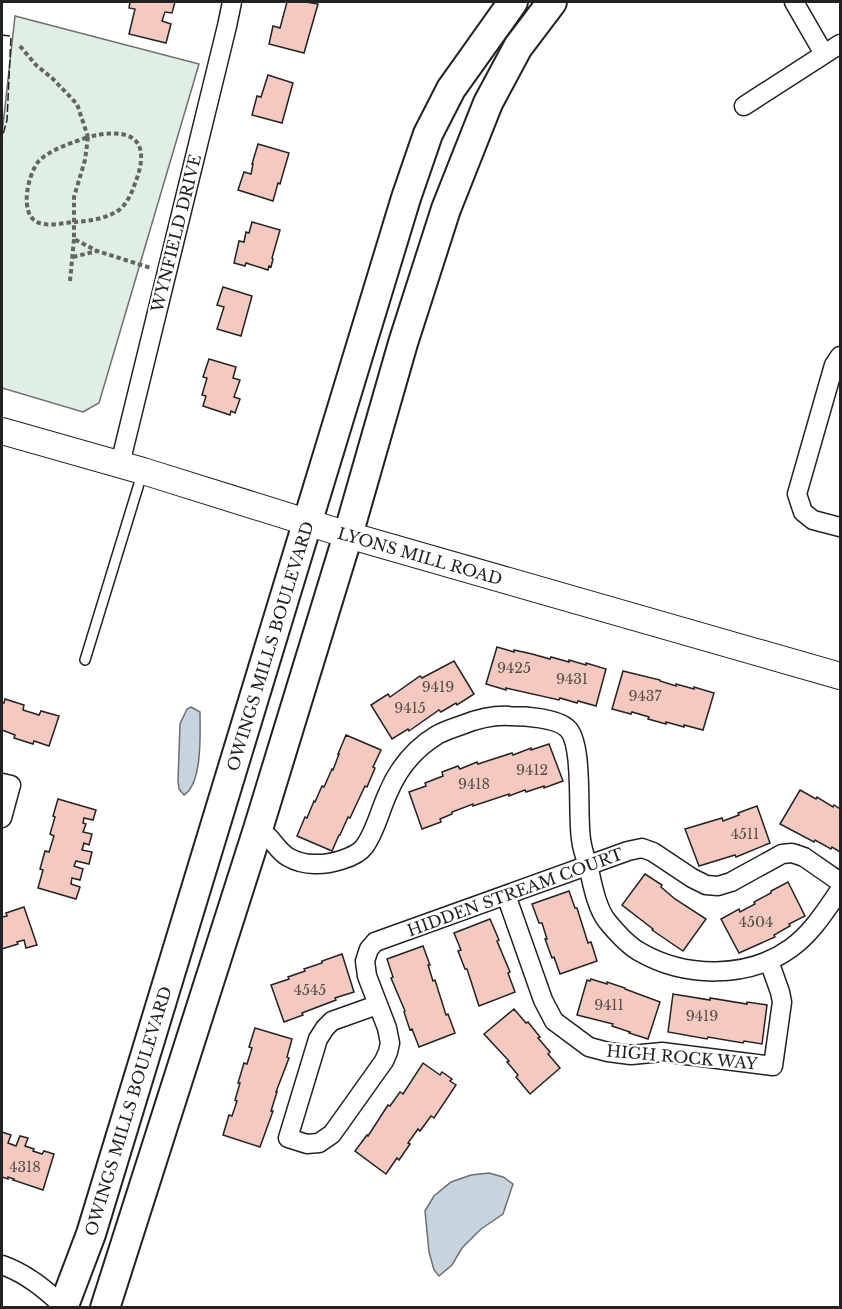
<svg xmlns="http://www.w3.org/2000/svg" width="842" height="1309" font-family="'Libre Baskerville',serif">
<rect width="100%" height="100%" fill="#fff"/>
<!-- green -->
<path fill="#e0efe3" stroke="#6f6f6f" stroke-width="1.5" d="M15,16L199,64L99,403L83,412L2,388V134Z"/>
<!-- water -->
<g fill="#c7d3dd" stroke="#6f6f6f" stroke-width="1.5">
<path d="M191,707L200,712C200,732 203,783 184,795L179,789L178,781L180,724L187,709Z"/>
<path d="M489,1173L503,1177L513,1184L503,1214L481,1229L462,1248L452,1265L439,1276L434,1270L429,1252L425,1211L434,1196L451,1182L471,1175Z"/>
</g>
<!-- building -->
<g fill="#f3c9c0" stroke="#222" stroke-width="1.5">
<path d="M130,2H175L172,13L165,12L162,21L171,24L166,43L129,34L135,9L129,8Z"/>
<path d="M287,2H306L318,4L304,53L269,44L273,26L280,28Z"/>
<path d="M268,75L293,83L282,123L252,115L257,96L261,97Z"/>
<path d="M258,144L289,153L280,184L278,183L273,201L238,190L244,172L251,174L253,164H252Z"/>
<path d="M252,222L280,230L272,258L273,259L271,267L269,266L268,270L246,263L245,266L234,263L239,241L244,242L246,232L249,233Z"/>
<path d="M223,287L252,296L241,336L217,329L224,307L217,305Z"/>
<path d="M209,359L236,367L233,378L240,380L234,397L240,399L235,413L231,411L230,415L203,406L206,396L202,395L207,378L203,377Z"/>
<path d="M497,647L514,652V650L532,654L550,659L551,657L569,662V660L586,665V663L606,669L596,706L578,701L577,703L560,698L559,700L506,688V690L486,684Z"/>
<path d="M454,661L474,694L457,705L456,703L441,712L439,710L409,731L408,729L392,739L371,705L388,694L390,697L420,676L422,678Z"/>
<path d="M623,671L660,680V681L676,686V684L694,689V687L714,693L703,730L684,725V727L666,722V724L648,719L649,717L632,712L631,714L612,709Z"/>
<path d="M5,699L24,705L23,710L39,715L41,711L59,716L49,746L34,741L33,744L14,738L15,735L2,730V703H4Z"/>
<path d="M346,735L381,750L373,767L375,768L367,787L365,786L350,818L348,817L340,835H339L332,851L297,836L305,817L307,818L314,801L315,802L322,786L324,787L332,769L333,770L339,754H338Z"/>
<path d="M549,744L563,781L544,788V786L526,792L525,790L509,796V794L473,806V804L452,812V814L440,819L441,822L422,829L409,792L426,786L425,783L443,776L442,772L458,766L460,769L477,762L478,764L512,753L513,755L531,748V750Z"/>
<path d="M800,790L816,799L817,797L833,807L834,805L840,809V852L832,847L831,849L815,840L814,842L780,824Z"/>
<path d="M58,799L96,810L93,820L84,818L83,823L86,824L83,832L92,834L89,845L84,843L82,850L92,852L89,864L76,861L74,866L83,869L80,880L72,878L71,884L80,887L76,899L38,888L43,870L40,869L45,851L49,852L54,836L50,834L55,817L53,816Z"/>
<path d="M757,806L770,843L736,857L735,855L699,866L685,829L722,818L723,821L739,815L738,813Z"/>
<path d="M645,874L662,885L661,887L675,899L706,919L683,951L652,930L653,929L622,905Z"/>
<path d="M788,882L805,916L789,924L790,926L774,935L775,937L739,953L721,919L739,909L740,912L755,904L754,902L771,893V891Z"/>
<path d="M569,891L575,908H577L588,943L591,942L597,961L560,974L554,957L552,958L545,939H547L542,923H539L532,904Z"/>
<path d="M24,907L37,945L26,948L24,940L17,942L18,944L2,949V917L7,916L6,913Z"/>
<path d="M490,919L499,940L497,941L510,972L508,973L515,992L479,1006L467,969H465L458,951L461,950L454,933Z"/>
<path d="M423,946L430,965H428L433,981L435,980L446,1015L448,1014L455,1033L419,1047L412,1029L410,1030L404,1012L405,1011L391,978L393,977L387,959Z"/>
<path d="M342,954L354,992L335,998L336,1000L302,1013L303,1015L284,1022L271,985L289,979L288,977L305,971L304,969L322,963V961Z"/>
<path d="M591,979L607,984V982L625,988V989L660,1002L648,1039L629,1033L630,1032L612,1026L613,1024L577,1015L587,980L590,981Z"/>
<path d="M673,994L710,1000V998L747,1004V1002L767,1005L762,1044L744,1041L743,1043L708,1037L707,1039L668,1032Z"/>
<path d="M514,1009L526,1023L528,1022L540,1037L538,1038L550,1052L548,1054L560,1068L530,1094L516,1077L518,1075L507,1062L509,1061L484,1034Z"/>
<path d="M255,1028L292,1039L287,1057L289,1058L276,1092H277L271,1111H273L260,1147L223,1135L229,1115L232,1116L237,1101L235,1100L240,1083H238L244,1063L247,1064L252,1048L249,1047Z"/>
<path d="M423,1063L440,1075L442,1072L452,1079L450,1081L456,1085L434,1118L431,1116L420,1131L418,1129L408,1143L410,1144L399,1160L397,1158L386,1174L355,1151L367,1135L368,1136L388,1105L390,1106L400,1092L403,1094Z"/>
<path d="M2,1132L11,1135L8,1143L16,1146L20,1136L28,1138L25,1146L34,1149L33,1151L42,1154L44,1151L54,1154L43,1190L13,1180L14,1179L8,1177V1179L2,1177Z"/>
</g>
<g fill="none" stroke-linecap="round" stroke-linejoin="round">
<!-- service casing -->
<g stroke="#222" stroke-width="12">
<path id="service" d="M85,660L142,474"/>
</g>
<!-- minor casing -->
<g stroke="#222" stroke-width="21">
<g id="minor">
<path d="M794,2L824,54"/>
<path d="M744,106L840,44"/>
<path d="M840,356L834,365L797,494L803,512L813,520L840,527"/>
<path d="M120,464L227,26L232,2"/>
<path d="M2,783L11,785L2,818"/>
<path d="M258,829C263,833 269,836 272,841C277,847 281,853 288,857C295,861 305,864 314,864C328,865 356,858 364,847C375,833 380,810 388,793C398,769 414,749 437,735C444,731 453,728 462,725C477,719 494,715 510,716C525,716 556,718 567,728C584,743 577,815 581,839C582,848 585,857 588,865C592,882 596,907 607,921C616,932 627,945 640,952C685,978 748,979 791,948C812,933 826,910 840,890"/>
<path d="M506,895L543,1000L554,1021L589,1047L608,1052L631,1055L662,1052L773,1066L782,1002L780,992L769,961"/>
<path d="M377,1005L332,1021L325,1028L318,1039L288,1138L307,1144L319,1143L332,1134L384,1061L388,1052L390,1043L387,1028L367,976L365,961L369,949L375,942L628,851L642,848L653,852L692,878L706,885L718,886L731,882L782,854L792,853L804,857L840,882"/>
<path d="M2,1265C27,1274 45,1289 64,1307"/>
</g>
</g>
<!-- secondary casing -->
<g stroke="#222" stroke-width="28">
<path id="secondary" d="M2,431L143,471L348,535L840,676"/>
</g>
<!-- primary casing -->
<g stroke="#222" stroke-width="32">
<g id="primary">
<path d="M63,1308L91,1234L406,198L428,134L451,89L513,2"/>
<path d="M105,1308L258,829L348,535L403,343L446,209L488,103L518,47L552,2"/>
</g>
</g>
<!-- path -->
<g stroke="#646464" stroke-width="4" stroke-dasharray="4.5 3" stroke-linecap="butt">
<path d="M20,46L36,65L53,79L77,104L88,137C124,128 152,134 137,178C133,189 129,202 119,210C106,219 89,221 74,222V239L97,251L151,268"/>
<path d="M88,137L85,160L74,197V222C63,223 47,227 37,222C19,213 28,175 38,162C50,149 72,143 88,137Z"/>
<path d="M73,257L97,251"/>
<path d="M70,281L74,239"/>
</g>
<!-- service -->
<use href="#service" stroke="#fff" stroke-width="9"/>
<!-- minor -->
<use href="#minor" stroke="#fff" stroke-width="18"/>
<!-- secondary -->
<use href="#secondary" stroke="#fff" stroke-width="26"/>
<!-- primary -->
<use href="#primary" stroke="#fff" stroke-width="28"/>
<!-- fence -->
<path stroke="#222" stroke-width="1.5" stroke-dasharray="8 3" stroke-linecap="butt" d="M2,35L11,36L7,120L2,138"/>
</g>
<g text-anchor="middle" stroke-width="4.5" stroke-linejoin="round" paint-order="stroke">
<!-- number labels -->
<g font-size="14" fill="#564c4a">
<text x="514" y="673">9425</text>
<text x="572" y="684">9431</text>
<text x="438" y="692">9419</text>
<text x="645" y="701">9437</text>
<text x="410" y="713">9415</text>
<text x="532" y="775">9412</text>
<text x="474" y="789">9418</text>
<text x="745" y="839">4511</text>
<text x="756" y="927">4504</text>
<text x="310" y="995">4545</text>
<text x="609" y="1010">9411</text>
<text x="702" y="1021">9419</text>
<text x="25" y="1172">4318</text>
</g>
<!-- street labels -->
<g font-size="16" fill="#222" stroke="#fff">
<text transform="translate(176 233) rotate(-76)" y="6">WYNFIELD DRIVE</text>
<text transform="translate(420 556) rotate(16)" y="6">LYONS MILL ROAD</text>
<text transform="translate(270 646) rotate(-73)" y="6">OWINGS MILLS BOULEVARD</text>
<text transform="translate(515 892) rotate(-20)" y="6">HIDDEN STREAM COURT</text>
<text transform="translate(682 1057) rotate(5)" y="6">HIGH ROCK WAY</text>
<text transform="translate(128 1111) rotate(-73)" y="6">OWINGS MILLS BOULEVARD</text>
</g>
</g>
<!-- border -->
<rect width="842" height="1309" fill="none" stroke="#222222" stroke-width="6"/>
</svg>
